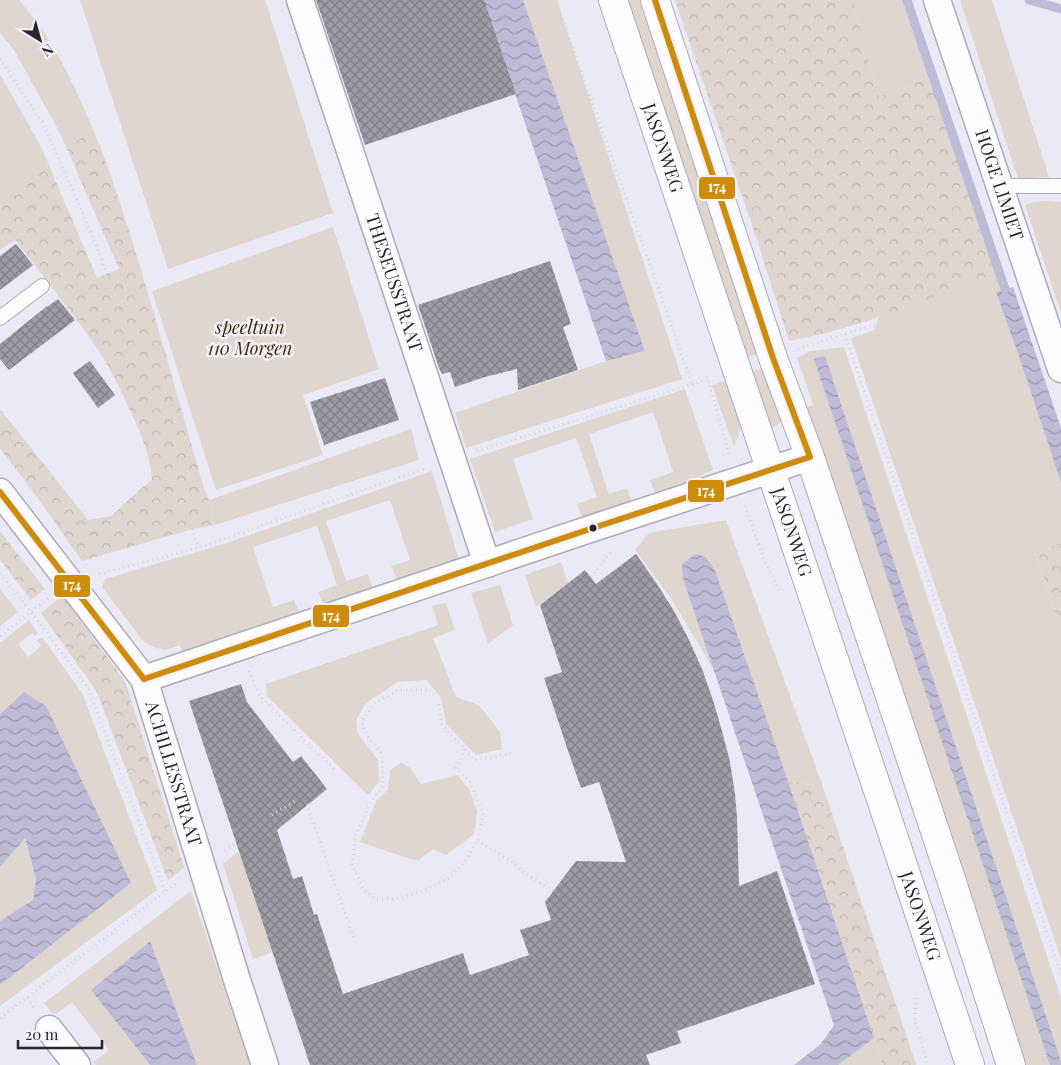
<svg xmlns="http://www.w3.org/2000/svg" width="1061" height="1065" font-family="'Playfair Display',serif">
<defs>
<pattern id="forest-crowns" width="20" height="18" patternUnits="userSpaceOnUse" patternTransform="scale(1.25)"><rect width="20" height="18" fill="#e0d6d0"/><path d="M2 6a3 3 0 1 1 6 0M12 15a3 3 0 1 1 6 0" fill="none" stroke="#c0b8b3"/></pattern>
<pattern id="water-waves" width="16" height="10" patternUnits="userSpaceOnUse" patternTransform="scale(1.25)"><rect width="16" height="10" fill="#bebbd6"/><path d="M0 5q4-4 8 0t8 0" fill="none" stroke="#9a98ae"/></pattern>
<pattern id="building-cross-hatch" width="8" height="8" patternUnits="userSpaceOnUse" patternTransform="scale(1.25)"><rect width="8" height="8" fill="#9d9ca6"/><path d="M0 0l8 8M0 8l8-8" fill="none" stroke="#807f88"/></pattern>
</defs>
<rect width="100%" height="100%" fill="#eae9f6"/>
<!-- green -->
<g fill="#e0d6d0">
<path d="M0,0H19C28,11 37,22 45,34C64,64 79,96 93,129L67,149L60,133L14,50L0,33Z"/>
<path d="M80,0H265L333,213L168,269Z"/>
<path d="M523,0H557L682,379L466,448L455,413L606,361L645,351Z"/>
<path d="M626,0H643L761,353L745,358Z"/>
<path d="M852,0H909L934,76L879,97Z"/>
<path d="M960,0H992L1049,177L1018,179Z"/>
<path d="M0,74L39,143L48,163L0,200Z"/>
<path d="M1045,201L1061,202V313L1025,205L1034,202Z"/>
<path d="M333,227L379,369L303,395L323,455L216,490L152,291Z"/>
<path d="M1001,271L1061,449V542L1036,555L1061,629V959L851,338L874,330L879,317Z"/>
<path d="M844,347L1061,998V1065H1020L801,409L813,405L797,358L810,351Z"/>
<path d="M765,368L783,420L776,426L768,429L748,372Z"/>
<path d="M729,380C738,406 746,420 734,447L712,385Z"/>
<path d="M685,389L713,470L668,491L656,495L650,480L673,472L653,412L589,434L609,494L627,488L632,503L583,519L577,504L597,497L576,438L513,459L533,519L495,532L470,459Z"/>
<path d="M411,429L419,460L215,525L209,500Z"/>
<path d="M432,471L459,560L398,581L391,566L410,560L390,500L326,521L346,581L368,574L373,589L324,605L318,592L337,585L317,526L253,547L273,607L294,600L299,612L183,652L180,645L165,650L153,647L143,641L102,587L105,579L227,543Z"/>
<path d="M726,520L823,787L788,781L715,570L706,557L683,579L715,672L672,600L635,550L649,533Z"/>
<path d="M561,562L568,583L536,607L525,575Z"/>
<path d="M500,585L513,625L488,644L471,593Z"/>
<path d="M0,589L18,612L0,626Z"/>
<path d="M446,603L455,630L433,638L456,697L479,705L500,732L502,749L476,755L446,724L441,697L426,680L398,682L366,703L356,720L358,734L378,760L379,782L368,795L267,696L266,684L438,625L432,606Z"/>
<path d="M29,620L38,633L35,636L32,633L18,644L28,657L41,646L37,640L42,637L82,693L157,890L0,1006V985L131,883L24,692L0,714V643Z"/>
<path d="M401,763L409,767L421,784L457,775L469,789L477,811L474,834L446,855L433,849L419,860L410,859L360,842L376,801L388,790L390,770Z"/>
<path d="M25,838L36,879L33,900L0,921V867Z"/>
<path d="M239,851L273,952L253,959L223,864Z"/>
<path d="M191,891L250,1065H197L150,941L91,990L150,1065H96L93,1062L109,1050L72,1002L56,1014L52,1013L44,1003Z"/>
<path d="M874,1038L883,1065H838Z"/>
</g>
<!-- forest -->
<g fill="url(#forest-crowns)">
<path d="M675,0H852L879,97L934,76L1001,271C932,297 862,328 789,341L757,240Z"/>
<path d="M93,129C118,190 136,253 155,317C171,373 187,429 203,485L209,500L215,525L193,529L82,561L32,490L0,449V411L1,410L88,520L111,516L152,479C150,457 142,436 133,417C120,388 106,359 87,334C64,302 39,271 15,240L0,250V200L48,163L97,278L119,269L67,149Z"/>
<path d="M0,531L45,589L31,600L0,560Z"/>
<path d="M1061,542V629L1036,555Z"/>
<path d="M62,596L125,681L184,867L168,881L97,692L41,613Z"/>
<path d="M788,781L823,787L916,1065H883Z"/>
</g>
<!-- water -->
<g fill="url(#water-waves)">
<path d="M483,0H523L645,351L606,361Z"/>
<path d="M1013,287L1061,428V482L1019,356L996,292Z"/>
<path d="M825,356L1061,1061V1065H1050L814,359Z"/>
<path d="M695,554L706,557L715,570L788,781L874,1038L838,1065H794L821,1044L834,1025L683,579L682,564Z"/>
<path d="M24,692L46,706L131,883L0,985V921L33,900L36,879L25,838L0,867V714Z"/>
<path d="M150,941L197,1065H150L91,990Z"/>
</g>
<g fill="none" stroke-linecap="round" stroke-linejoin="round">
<!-- stream -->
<g stroke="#bebbd6" stroke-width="9">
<path d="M907,0L1005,289"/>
<path d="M1029,0L1061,9"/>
</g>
</g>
<!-- building -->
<g fill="url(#building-cross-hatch)">
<path d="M316,0H484L516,94L365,145Z"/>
<path d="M16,244L33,265L0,290V256Z"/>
<path d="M550,261L571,324L563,327L578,370L518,390L517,369L485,377L455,387L450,372L442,374L439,368L418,305Z"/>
<path d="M58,299L75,320L9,370L0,359V344L47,306V307Z"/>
<path d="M90,361L115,395L98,408L73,373Z"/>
<path d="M385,378L399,420L324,445L310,402Z"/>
<path d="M636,554L657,584L674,611L689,640L702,669L713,700L722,731L730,762L735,794L737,817L739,886L777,871L815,984L677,1031L681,1043L646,1055L650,1065H310L189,701L241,684L247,702L293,762L301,756L327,789L277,830L293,879L302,876L314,915L317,914L343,994L463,953L470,975L529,955L520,930L551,920L545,902L576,861L626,862L599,782L581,788L567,748L544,678L562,672L540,605L585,570L596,584Z"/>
</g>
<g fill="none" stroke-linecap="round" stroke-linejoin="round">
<!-- service casing -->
<g stroke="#acabb6" stroke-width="16">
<g id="service">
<path d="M1000,186H1061"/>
<path d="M0,318L42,286"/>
</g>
</g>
<!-- minor casing -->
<g stroke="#acabb6" stroke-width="29">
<g id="minor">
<path id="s1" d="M300,0L487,564"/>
<path id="s2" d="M937,0L1061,369"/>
<path id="s3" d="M0,492L144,679L237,980L265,1065"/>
<path d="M144,679L593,528L810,457"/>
<path d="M49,1029L77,1065"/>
</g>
</g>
<!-- tertiary casing -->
<g stroke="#acabb6" stroke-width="30">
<g id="tertiary">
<path id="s4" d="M613,0L970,1065"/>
<path d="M655,0L773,358L810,457L951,879L1011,1065"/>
</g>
</g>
<!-- path -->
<g stroke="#d6d5da" stroke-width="3" stroke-dasharray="1 4" stroke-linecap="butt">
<path d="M556,0L692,384"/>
<path d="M866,0L874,31L901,177L882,322"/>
<path d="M0,59L42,122L81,209L127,322L150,391L198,548"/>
<path d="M845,334L1061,974"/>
<path d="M798,349L1004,283"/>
<path d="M707,376L729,454"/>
<path d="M477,451L709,379"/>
<path d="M745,506L764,560L780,592"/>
<path d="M0,574L31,612L88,688L165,891"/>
<path d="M99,574L198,548L426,468"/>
<path d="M591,577L611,552"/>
<path d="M0,636L49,598"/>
<path d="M249,671L260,696L336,771"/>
<path d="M427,690H398L375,703L362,720L364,732L382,754L383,786L371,802L356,834L352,865L364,890L375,899H397L423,891L449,878L465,862L478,840L483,814L470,782L456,768L465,749"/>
<path d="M439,704L442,725L475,760L513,753"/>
<path d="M307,804L354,939"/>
<path d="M272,815L295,801"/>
<path d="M478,840L486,846L511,861L524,873L554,891"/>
<path d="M225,851L236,843"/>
<path d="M27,998L34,1008"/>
<path d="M916,998L915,1021L928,1065"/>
<path d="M0,1018L178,882"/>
</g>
<!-- service -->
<use href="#service" stroke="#fcfcfe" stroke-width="14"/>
<!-- minor -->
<use href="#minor" stroke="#fcfcfe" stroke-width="26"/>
<!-- tertiary -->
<use href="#tertiary" stroke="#fcfcfe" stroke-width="28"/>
<!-- bus-1 casing -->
<g stroke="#f3f2fc" stroke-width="10">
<g id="bus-1">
<path d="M0,492L144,679"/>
<path d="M144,679L593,528L810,457L773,358L655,0"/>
</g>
</g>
<!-- bus-1 -->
<use href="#bus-1" stroke="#cd8c09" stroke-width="6"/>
</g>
<!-- markers -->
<circle fill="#27262f" stroke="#f3f2fc" stroke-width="2" cx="593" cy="528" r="4.5"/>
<g text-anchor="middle" stroke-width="5" stroke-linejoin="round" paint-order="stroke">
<!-- street labels -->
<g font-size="18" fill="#27262f" stroke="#f3f2fc">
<text dy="6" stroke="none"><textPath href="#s4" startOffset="156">JASONWEG</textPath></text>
<text dy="6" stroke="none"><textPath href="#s2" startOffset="195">HOGE LIMIET</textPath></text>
<text dy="6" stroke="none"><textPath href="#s1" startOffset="298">THESEUSSTRAAT</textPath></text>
<text dy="6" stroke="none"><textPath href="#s4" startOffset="561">JASONWEG</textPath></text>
<text dy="6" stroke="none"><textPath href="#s3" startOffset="335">ACHILLESSTRAAT</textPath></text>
<text dy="6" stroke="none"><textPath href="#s4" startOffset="966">JASONWEG</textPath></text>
</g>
<!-- park labels -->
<g font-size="18" font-style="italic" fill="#422901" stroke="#f3f2fc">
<text x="250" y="334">speeltuin<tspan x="250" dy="21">110 Morgen</tspan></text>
</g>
</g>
<g stroke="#f3f2fc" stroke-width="2">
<rect x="698" y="176" width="38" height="24" rx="5" fill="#cd8c09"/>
<rect x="687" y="479" width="38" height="24" rx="5" fill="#cd8c09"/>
<rect x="53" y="574" width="38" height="24" rx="5" fill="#cd8c09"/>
<rect x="312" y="604" width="38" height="24" rx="5" fill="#cd8c09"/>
</g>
<g font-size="14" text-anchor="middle" font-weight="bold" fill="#fff">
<text x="717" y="192">174</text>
<text x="706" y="496">174</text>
<text x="72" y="590">174</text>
<text x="331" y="621">174</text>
</g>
<!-- north arrow -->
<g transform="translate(40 40) rotate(143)" stroke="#f3f2fc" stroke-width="4" paint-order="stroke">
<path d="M0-4L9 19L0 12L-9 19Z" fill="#27262f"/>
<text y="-8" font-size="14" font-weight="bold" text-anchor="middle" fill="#27262f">N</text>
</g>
<!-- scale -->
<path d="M18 1040v8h84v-8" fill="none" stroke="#27262f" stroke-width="2.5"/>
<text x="25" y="1040" font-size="15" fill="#27262f" stroke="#f3f2fc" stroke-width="4" paint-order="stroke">20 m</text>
</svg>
